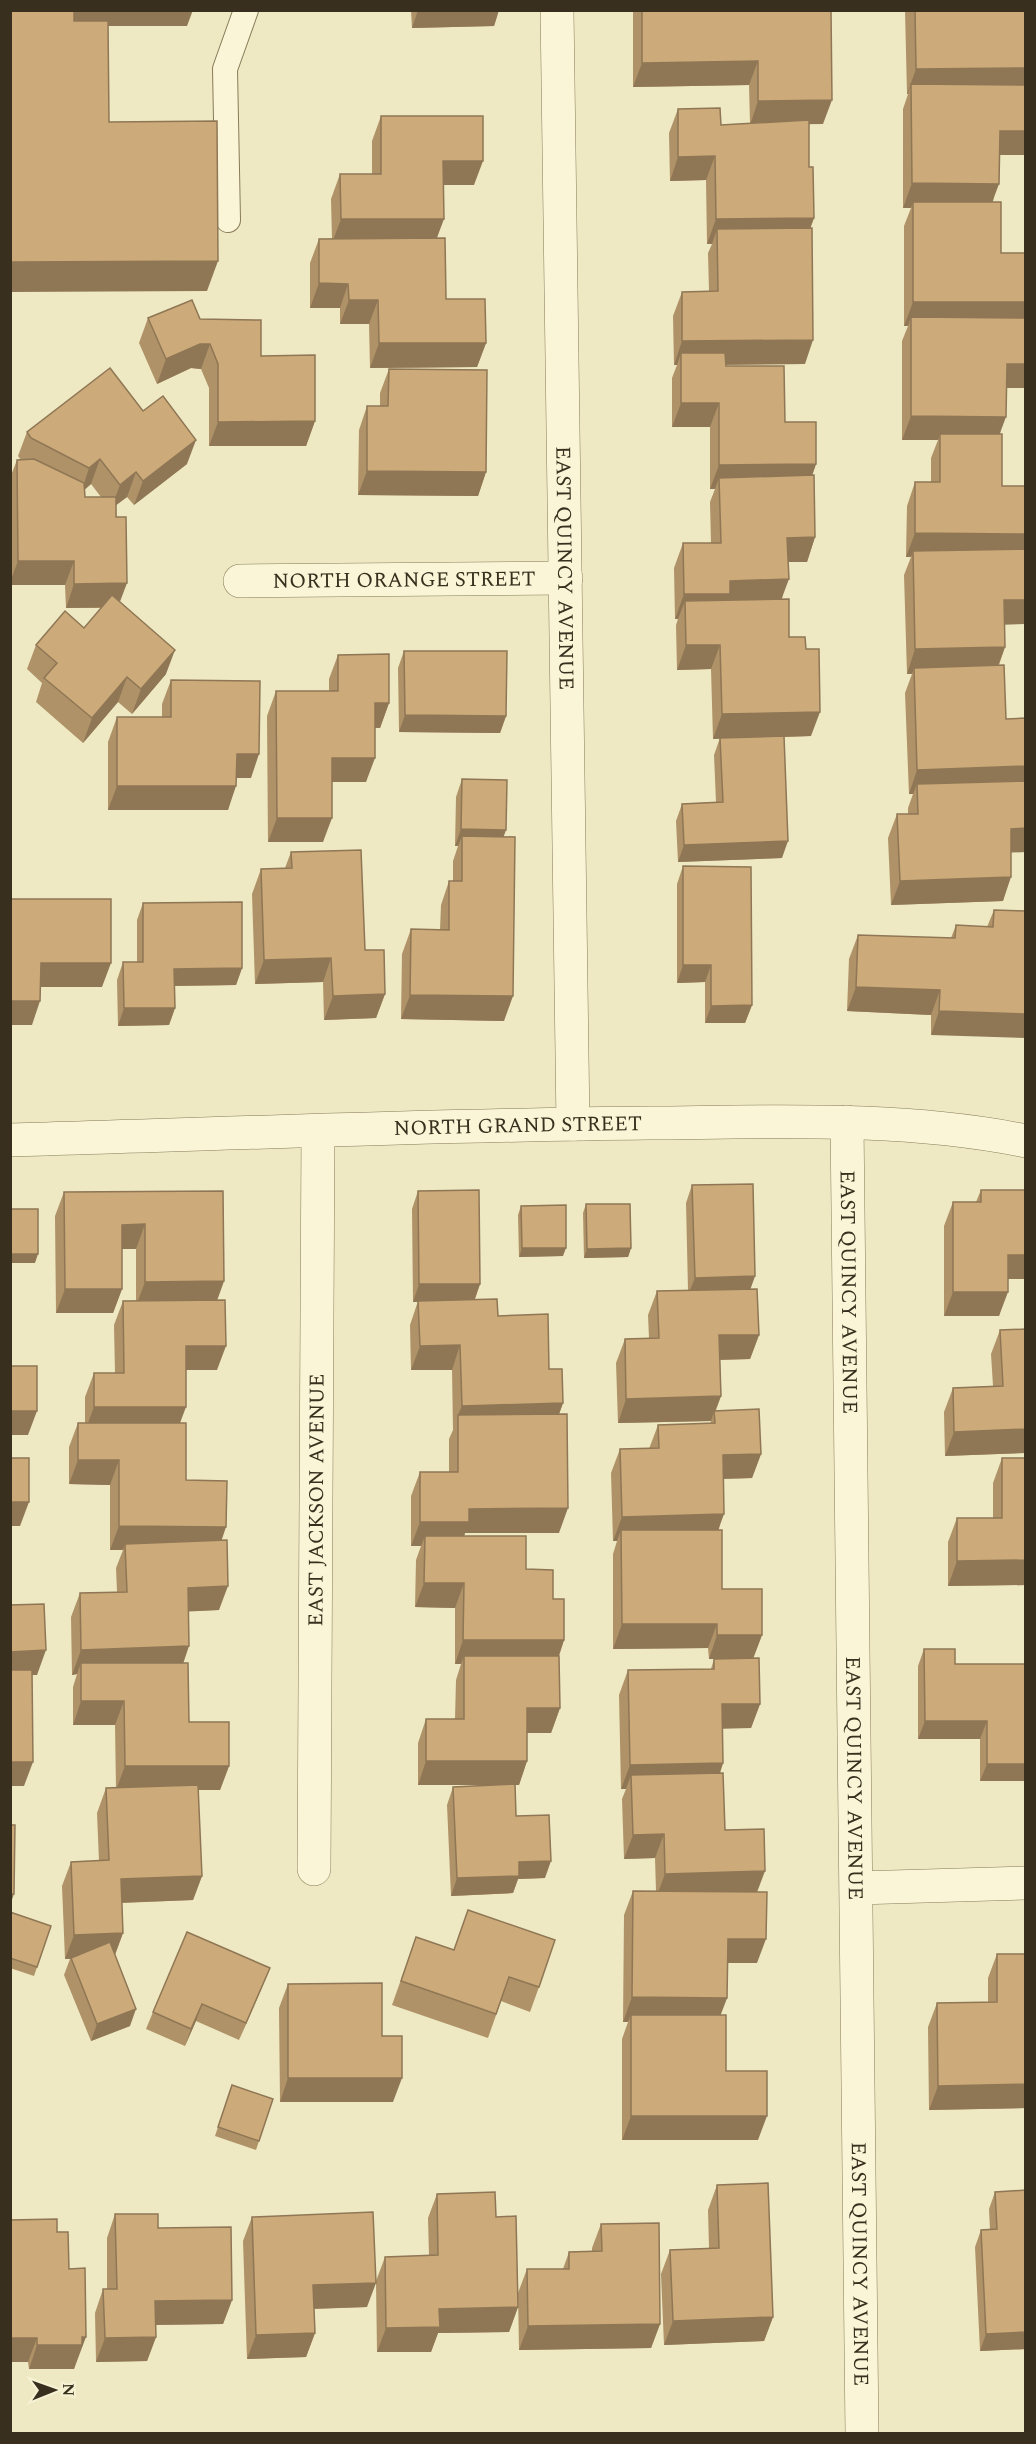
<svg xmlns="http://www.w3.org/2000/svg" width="1036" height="2444" font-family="Spectral,serif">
<rect width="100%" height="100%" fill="#eee9c3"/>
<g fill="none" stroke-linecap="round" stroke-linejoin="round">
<!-- service casing -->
<g stroke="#887b5a" stroke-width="26">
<path id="service" d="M228,220L225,69L246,10"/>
</g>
<!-- minor casing -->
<g stroke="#887b5a" stroke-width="34">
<g id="minor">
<path id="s1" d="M557,10L573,1124"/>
<path id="s2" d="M240,581L566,578"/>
<path id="s3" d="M847,1122L862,2434"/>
<path id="s4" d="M10,1140C223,1134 436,1125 649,1123C774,1122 902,1116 1026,1141"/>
<path id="s5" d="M314,1869L318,1131"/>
<path d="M857,1888L1026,1883"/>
</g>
</g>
<!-- service -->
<use href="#service" stroke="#f9f5d6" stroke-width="24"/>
<!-- minor -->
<use href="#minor" stroke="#f9f5d6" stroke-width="33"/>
</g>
<!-- wall -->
<g fill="#af9268" fill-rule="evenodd">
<path d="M411,10H499L494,26L412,28Z"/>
<path d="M633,10H831L823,124H809V167L814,218L810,228L805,364L726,365V366L785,422L816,464L812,475L815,537L807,562H788L782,599L789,637L806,649L811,736L784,737L782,858L678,862L676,821L682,804L716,802L714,755L720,738L713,739L711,669L677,670L676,625L678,619H675L674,568L683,543H711L710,502L715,489H710V427H672V378L677,365H674L673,316L682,292L709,291L708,253L712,244H707L706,180L670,181L669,133L678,109L721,125L750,123L749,85L633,87Z"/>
<path d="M905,10H1026L1000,155L993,202L1001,253H1026V388H1007L1000,434L1005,647L999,665L1006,719L1026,718V852H1011L1003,901L891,905L888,838L897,814H908V808L913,794H909L905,693L912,674H907L904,575L911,557H906L907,506L915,482H931V458L938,440H902V341L908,326H904V226L911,208H903V109L908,94H907Z"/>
<path d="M381,116L474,185H444L437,238L446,299L486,343L477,367L370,368L369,324H340V308H310V263L319,239H332L331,199L340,174H372V141Z"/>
<path d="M148,318L200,319L261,356L315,421L306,446H209V388L201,369L191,368L157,384L139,343Z"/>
<path d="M389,369L486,472L478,496L358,495L359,430L367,406H380V393Z"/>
<path d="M143,411L187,464L134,505L127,497L116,505L120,602L166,674L132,714L118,702L83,743L36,702L42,683L27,669L36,645L84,628L101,608H66L65,585H10V478L17,460H21L18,456L27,432ZM91,484L101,497H85V489Z"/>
<path d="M404,651L506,716L500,733L399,732L398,668Z"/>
<path d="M338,655L389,703L380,728H375L366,782H332L323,842H268L267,716L276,691H329V679Z"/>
<path d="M171,680L251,778H236L228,810H108V742L117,717H162V704Z"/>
<path d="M462,779L504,837V1021L401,1019L402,954L411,929L440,930L441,905L449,881H453V861L458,846H455L456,797Z"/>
<path d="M291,852L365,950L385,994L376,1018L324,1020L323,982L255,984L252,894L261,869L285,868Z"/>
<path d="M683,866L752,1005L745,1023H705V982L677,983V884Z"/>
<path d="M143,903L242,968L236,985L175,986V1008L169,1025L118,1026L117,980L123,962H137V920Z"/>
<path d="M994,910L1026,911L931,1035V1015L847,1011L849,959L858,935L951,938L956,925L987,927Z"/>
<path d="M692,1185L755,1276L750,1289L759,1335L750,1359L720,1360L721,1396L716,1410L761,1454L752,1478L724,1479L719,1530L722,1589L762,1635L753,1658L760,1704L751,1728H723V1763L720,1773L725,1830L757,1892V1963H727V1998L720,2015L726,2071L758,2140H622V2039L628,2022H623L624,1915L633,1891H656L655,1858L624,1859L622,1799L626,1789H621L619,1695L628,1670L711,1669L714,1659H709L708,1648L613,1649V1554L617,1541H613L611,1473L620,1449H649L658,1425L710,1424L711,1421L618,1423L616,1363L625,1339L649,1338L648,1315L657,1291L688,1290L686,1203Z"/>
<path d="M981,1190L1026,1279H1008L999,1316H944V1226L953,1202H976Z"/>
<path d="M223,1191L224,1281L217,1300V1370H186L180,1423L186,1480L222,1540L219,1610L188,1611L183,1663L189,1722L229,1766L220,1790H198L202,1876L193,1900L122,1903L123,1933L115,1955L130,2026L91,2041L64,1975L70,1959H65L62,1886L71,1862L99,1861L97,1813L106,1788H116L115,1725H73V1687L77,1674L72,1675L71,1617L80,1593L117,1592L116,1568L123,1550H110V1485L69,1484V1447L78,1423H85V1397L94,1373H115L114,1325L123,1301H136V1249H122V1289L113,1313H56L55,1216L64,1192Z"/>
<path d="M418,1191L480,1284L475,1299L498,1316L549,1369L563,1403L559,1414V1533H465L464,1536L526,1569L553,1599L564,1640L559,1656L560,1708L551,1733H527V1761L519,1785H515L516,1816L545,1878L518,1879L513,1893L451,1896L447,1805L453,1787L493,1785H418V1743L426,1719H455L456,1680L461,1664H455V1608L415,1607L416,1560L421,1546H411V1496L420,1472H449V1439L453,1430L452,1370H411L410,1325L418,1301L413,1302L412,1209Z"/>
<path d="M586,1204L631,1248L628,1257L584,1258L583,1213Z"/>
<path d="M521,1206L563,1256L519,1257L518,1215Z"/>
<path d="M1000,1330L1026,1453L945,1456L944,1412L953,1388L993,1386L991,1354Z"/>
<path d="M1002,1458L1026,1585L948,1586V1542L957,1518H993V1483Z"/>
<path d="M924,1649L955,1664H1026V1778L1025,1781H980V1739H918V1666Z"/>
<path d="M10,1912L51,1926L34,1976L10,1968Z"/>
<path d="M416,1937L539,1987L530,2012L501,2001L488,2038L392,2005Z"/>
<path d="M997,1954L1026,2108L929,2110L928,2027L937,2003L988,2002V1978Z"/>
<path d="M288,1984L382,2036L393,2102H280L279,2008Z"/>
<path d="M263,1985L239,2040L196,2021L185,2046L146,2029L153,2012Z"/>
<path d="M232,2085L273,2099L256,2150L215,2136Z"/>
<path d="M717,2185L773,2317L764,2341L664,2345L661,2274L670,2250L709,2248L708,2210Z"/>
<path d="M995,2192L1026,2349L980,2351L975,2247L981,2230H990L989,2209Z"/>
<path d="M437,2194L496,2217L518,2307L509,2332L438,2333L431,2352H377L376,2281L385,2257L429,2256L428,2218Z"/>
<path d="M115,2214L158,2228L232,2300L223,2324L156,2325V2337L147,2361L96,2362L95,2313L103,2289H107V2238Z"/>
<path d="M252,2217L367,2307L314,2309L315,2333L306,2357L247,2359L243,2241Z"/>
<path d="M10,2220L57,2232L69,2269L77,2361H76L74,2369H29L28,2362H10Z"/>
<path d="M601,2224L660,2324L651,2348L519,2350L518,2293L527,2269H563L569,2252L592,2251V2248Z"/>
</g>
<!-- shaded-wall -->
<g fill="#8f7755">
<path d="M68,10H193L187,26H63Z"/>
<path d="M418,10H499L494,26L412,28Z"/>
<path d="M758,61L749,85L633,87L642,63Z"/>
<path d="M1026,68V92L911,84L908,94H907L916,69Z"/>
<path d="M832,100L823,124L750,125L758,101Z"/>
<path d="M1000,131H1026V155H991Z"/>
<path d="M715,156L706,180L670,181L678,157Z"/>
<path d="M443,161H483L474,185H435Z"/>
<path d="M912,183L999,184L990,208L913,202L911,208H903Z"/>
<path d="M814,218L805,243L717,229L712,244H707L716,219Z"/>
<path d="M341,219H444L435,243H332Z"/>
<path d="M218,261L207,291L10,292V262Z"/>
<path d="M319,283L348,284L340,308H310Z"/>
<path d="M349,300H378L369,324H340Z"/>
<path d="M913,302H1026V327L911,317L908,326H904Z"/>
<path d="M813,340L805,364L681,365V353L677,365H674L682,341Z"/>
<path d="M379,343H486L477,367L370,368Z"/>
<path d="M200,344H210L201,369L191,368L157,384L166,359Z"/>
<path d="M1007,364H1026V388H998Z"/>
<path d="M681,403H719L710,427H672Z"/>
<path d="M911,416L1006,417L997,441L940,434L938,440H902Z"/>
<path d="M315,421L306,446H209L218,422Z"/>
<path d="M196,440L187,464L134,505L143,481Z"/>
<path d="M100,459L91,484L81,493L89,468Z"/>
<path d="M816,464L808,488L719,478L715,489H710L719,465Z"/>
<path d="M367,471L486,472L478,496L358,495Z"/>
<path d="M136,472L127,497L111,509L120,485Z"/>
<path d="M915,533L1026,534V558L913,551L911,557H906Z"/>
<path d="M815,537L807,562H779L787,538Z"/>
<path d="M18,561H74L65,585H10V582Z"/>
<path d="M789,579L780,603L685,601L678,619H675L684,594L730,581Z"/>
<path d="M127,583L118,607L66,608L74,584Z"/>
<path d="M1004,600H1026V624L996,625Z"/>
<path d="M686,645H720L711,669L677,670Z"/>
<path d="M1005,647L996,671L914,668L912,674H907L915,649Z"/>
<path d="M175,650L166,674L132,714L141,689Z"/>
<path d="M127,677L118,702L83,743L92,718Z"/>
<path d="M375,703H389L380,728L366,727Z"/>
<path d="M820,712L811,736L713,739L722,714Z"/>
<path d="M405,715L506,716L500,733L399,732Z"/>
<path d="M237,754H259L251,778H228Z"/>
<path d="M332,758H375L366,782H323Z"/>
<path d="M1026,766V790L917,784L913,794H909L917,770Z"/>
<path d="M117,786H236L228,810H108Z"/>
<path d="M277,818H332L323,842H268Z"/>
<path d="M1026,828V852L1002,853L1011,829Z"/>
<path d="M461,829L506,830L500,847L462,836L458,846H455Z"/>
<path d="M788,841L782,858L678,862L684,845Z"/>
<path d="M1011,877L1003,901L891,905L900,881Z"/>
<path d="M331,958L323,982L255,984L264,960Z"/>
<path d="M41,963H111L102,987H32Z"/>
<path d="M683,965H711L705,982L677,983Z"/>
<path d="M242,968L236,985L168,986L174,969Z"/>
<path d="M856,987L940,990L931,1015L847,1011Z"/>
<path d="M385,994L376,1018L324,1020L333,996Z"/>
<path d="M410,995L513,996L504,1021L401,1019Z"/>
<path d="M10,1001H40L32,1025H10Z"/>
<path d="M752,1005L745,1023H705L711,1006Z"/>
<path d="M124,1008H175L169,1025L118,1026Z"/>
<path d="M939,1011L1026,1014V1038L931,1035Z"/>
<path d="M145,1224L136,1249H113L122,1225Z"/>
<path d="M522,1248H566L563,1256L519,1257Z"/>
<path d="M631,1248L628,1257L584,1258L587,1249Z"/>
<path d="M10,1254H38L35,1263H10Z"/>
<path d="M1008,1255H1026V1279H999Z"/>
<path d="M755,1276L749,1293L688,1295L695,1278Z"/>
<path d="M224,1281L215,1306H136L145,1282Z"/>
<path d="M419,1284H480L474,1301L413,1302Z"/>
<path d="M65,1289H122L113,1313H56Z"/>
<path d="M953,1292H1008L999,1316H944Z"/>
<path d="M719,1335H759L750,1359L710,1360Z"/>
<path d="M460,1345L452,1370H411L420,1346Z"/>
<path d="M186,1346H226L217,1370H177Z"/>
<path d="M721,1396L714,1414V1411L711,1421L618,1423L626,1399Z"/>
<path d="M563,1403L554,1428L458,1415L462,1406Z"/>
<path d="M94,1407H186L177,1431H85Z"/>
<path d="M10,1411H37L28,1435H10Z"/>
<path d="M1026,1429V1453L945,1456L954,1432Z"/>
<path d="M761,1454L752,1478L714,1479L723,1455Z"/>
<path d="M78,1460H119L110,1485L69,1484Z"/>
<path d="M10,1502H29L20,1526H10Z"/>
<path d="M568,1508L559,1533H465L461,1546L425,1536L421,1546H411L420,1522L469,1509Z"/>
<path d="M724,1514L715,1539L621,1530L617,1541H613L622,1517Z"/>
<path d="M119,1526L226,1527L218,1551L125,1544L123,1550H110Z"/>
<path d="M1026,1560V1585L948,1586L957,1561Z"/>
<path d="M424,1583H464L455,1608L415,1607Z"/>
<path d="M228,1586L219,1610L179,1612L188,1588Z"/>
<path d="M622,1624H717L708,1648L613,1649Z"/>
<path d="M717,1635H762L753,1659H709Z"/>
<path d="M463,1640H564L556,1664L464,1656L461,1664H455Z"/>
<path d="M189,1646L181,1670L81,1663L77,1674L72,1675L81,1650Z"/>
<path d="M46,1650L37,1675H10V1652Z"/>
<path d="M81,1701H124L115,1725H73Z"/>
<path d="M722,1704H760L751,1728L714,1729Z"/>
<path d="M527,1708H560L551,1733H518Z"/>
<path d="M925,1721H987L980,1739H918Z"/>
<path d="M426,1761H527L519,1785H418Z"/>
<path d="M10,1762H33L24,1786H10Z"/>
<path d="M723,1763L715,1788L631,1775L626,1789H621L630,1765Z"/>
<path d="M987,1764H1026V1778L1025,1781H980Z"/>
<path d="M125,1766H229L220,1790H116Z"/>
<path d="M664,1834L655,1858L624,1859L633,1835Z"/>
<path d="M551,1861L545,1878L518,1879L513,1893L451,1896L457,1878L519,1862Z"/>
<path d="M765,1871L756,1895L656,1898L665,1874Z"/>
<path d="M202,1876L193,1900L112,1903L121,1879Z"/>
<path d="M10,1894H14L10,1905Z"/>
<path d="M123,1933L114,1957L65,1959L74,1935Z"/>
<path d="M728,1939H766L757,1963H719Z"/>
<path d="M270,1968L263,1985L239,2040L246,2023Z"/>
<path d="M632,1997L727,1998L718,2022L631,2015L628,2022H623Z"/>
<path d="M202,2004L196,2021L185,2046L191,2029Z"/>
<path d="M136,2009L130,2026L91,2041L97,2024Z"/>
<path d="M288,2078H402L393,2102H280Z"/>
<path d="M1026,2084V2108L929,2110L938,2086Z"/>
<path d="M631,2116H767L758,2140H622Z"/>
<path d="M376,2283L367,2307L305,2309L313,2285Z"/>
<path d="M232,2300L223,2324L146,2325L155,2301Z"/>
<path d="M518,2307L509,2332L438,2333L431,2352H377L386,2328L439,2309Z"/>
<path d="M773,2317L764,2341L664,2345L673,2321Z"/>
<path d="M660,2324L651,2348L519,2350L528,2326Z"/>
<path d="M1026,2332V2349L980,2351L986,2334Z"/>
<path d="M315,2333L306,2357L247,2359L256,2335Z"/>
<path d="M82,2337H86L74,2369H29L37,2345Z"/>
<path d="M156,2337L147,2361L96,2362L105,2338Z"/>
<path d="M10,2338H37L28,2362H10Z"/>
</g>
<!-- building -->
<g fill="#ccaa79" stroke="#8f7755" stroke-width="1.5">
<path d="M10,10H74V21H108L109,122L217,121L218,261L10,262Z"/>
<path d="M642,10H831L832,100L758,101V61L642,63Z"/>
<path d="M915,10H1026V68L916,69Z"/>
<path d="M911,84L1026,85V131H1000L999,184L912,183Z"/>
<path d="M720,108L721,125L809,120V167H813L814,218L716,219L715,156L678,157V109Z"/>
<path d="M381,116H483V161H443L444,219H341L340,174H381Z"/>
<path d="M913,202H1001V253H1026V302H913Z"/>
<path d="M812,228L813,340L682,341V292L718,291L717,229Z"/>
<path d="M445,238L446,299H485L486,343H379L378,300H349L348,284L319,283V239Z"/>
<path d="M192,300L200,319L261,320V356L315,355V421L218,422V364L210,344H200L166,359L148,318Z"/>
<path d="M911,317L1026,318V364H1007L1006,417L911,416Z"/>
<path d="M681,353H725L726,366H784L785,422H816V464L719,465V403H681Z"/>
<path d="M110,368L143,411L163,396L196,440L143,481L136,472L120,485L100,459L89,468L31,438L27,432Z"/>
<path d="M389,369L487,370L486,472L367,471V406H388Z"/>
<path d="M940,434H1002V486H1026V534L915,533V482H940Z"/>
<path d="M34,459L84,483L85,497H116V517H126L127,583L74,584V561H18L17,460Z"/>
<path d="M814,475L815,537L787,538L789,579L730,581V594H684L683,543H721L719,478Z"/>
<path d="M1026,549V600H1004L1005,647L915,649L913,551Z"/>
<path d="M112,595L175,650L141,689L127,677L92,718L44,678L57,663L36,645L65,611L84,628Z"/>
<path d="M789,599V637H805L806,649H819L820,712L722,714L720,645H686L685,601Z"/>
<path d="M404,651H507L506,716L405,715Z"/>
<path d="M389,654V703H375V758H332V818H277L276,691H338V655Z"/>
<path d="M1004,665L1006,719L1026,718V766L917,770L914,668Z"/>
<path d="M171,680L260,681L259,754H237L236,786H117V717H171Z"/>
<path d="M784,736L788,841L684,845L682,804L723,802L720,738Z"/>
<path d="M462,779L507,780L506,830L461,829Z"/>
<path d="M1026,781V828L1011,829V877L900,881L897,814H918L917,784Z"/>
<path d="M462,836L515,837L513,996L410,995L411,929L449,930V881H462Z"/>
<path d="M361,850L365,950H384L385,994L333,996L331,958L264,960L261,869L292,868L291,852Z"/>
<path d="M683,866L751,867L752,1005L711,1006V965H683Z"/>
<path d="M10,899H111V963H41L40,1001H10Z"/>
<path d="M242,902V968L174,969L175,1008H124L123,962H143V903Z"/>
<path d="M994,910L1026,911V1014L939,1011L940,990L856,987L858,935L955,938L956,925L993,927Z"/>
<path d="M753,1184L755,1276L695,1278L692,1185Z"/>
<path d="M479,1190L480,1284H419L418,1191Z"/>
<path d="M981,1190H1026V1255H1008V1292H953V1202H981Z"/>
<path d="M223,1191L224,1281L145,1282V1224L122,1225V1289H65L64,1192Z"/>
<path d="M586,1204H630L631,1248L587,1249Z"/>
<path d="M566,1205V1248H522L521,1206Z"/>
<rect x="10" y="1209" width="28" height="45"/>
<path d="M757,1289L759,1335H719L721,1396L626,1399L625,1339L659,1338L657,1291Z"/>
<path d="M497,1299L498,1316L548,1314L549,1369H562L563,1403L462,1406L460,1345L420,1346L418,1301Z"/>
<path d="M225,1300L226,1346H186V1407H94V1373H124L123,1301Z"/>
<path d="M1026,1329V1429L954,1432L953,1388L1003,1386L1000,1330Z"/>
<rect x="10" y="1366" width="27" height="45"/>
<path d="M759,1409L761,1454L723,1455L724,1514L622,1517L620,1449L659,1448L658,1425L715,1423L714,1411Z"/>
<path d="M567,1414L568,1508L469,1509V1522H420V1472H458V1415Z"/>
<path d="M78,1423H186V1480L227,1481L226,1527L119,1526V1460H78Z"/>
<rect x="10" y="1458" width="19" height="44"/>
<path d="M1002,1458H1026V1560L957,1561V1518H1002Z"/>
<path d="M621,1530H722V1589H762V1635H717V1624H622Z"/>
<path d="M425,1536H526V1569L553,1570V1599H564V1640H463L464,1583H424Z"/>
<path d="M227,1540L228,1586L188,1588L189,1646L81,1650L80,1593L127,1592L125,1544Z"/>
<path d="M44,1604L46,1650L10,1652V1605Z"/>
<path d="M924,1649H955V1664H1026V1764H987V1721H925Z"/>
<path d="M464,1656H559L560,1708H527V1761H426V1719H464Z"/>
<path d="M759,1658L760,1704H722L723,1763L630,1765L628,1670L714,1669V1659Z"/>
<path d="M81,1663H188L189,1722H229V1766H125L124,1701H81Z"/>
<path d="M10,1670H32L33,1762H10Z"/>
<path d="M723,1773L725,1830L764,1829L765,1871L665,1874L664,1834L633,1835L631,1775Z"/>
<path d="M515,1784L516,1816L549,1815L551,1861L519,1862V1876L457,1878L453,1787Z"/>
<path d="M198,1785L202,1876L121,1879L123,1933L74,1935L71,1862L109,1860L106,1788Z"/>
<path d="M10,1825H15L14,1894H10Z"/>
<path d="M633,1891L767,1892L766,1939H728L727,1998L632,1997Z"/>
<path d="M468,1910L555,1940L539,1987L509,1977L496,2014L401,1981L416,1937L454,1950Z"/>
<path d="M10,1912L51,1926L37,1967L10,1958Z"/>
<path d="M187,1932L270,1968L246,2023L202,2004L191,2029L153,2012Z"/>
<path d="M110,1942L136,2009L97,2024L71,1958Z"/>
<path d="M997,1954H1026V2084L938,2086L937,2003L997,2002Z"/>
<path d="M382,1983V2036H402V2078H288V1984Z"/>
<path d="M631,2015H726V2071H767V2116H631Z"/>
<path d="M232,2085L273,2099L259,2141L218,2127Z"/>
<path d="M768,2183L773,2317L673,2321L670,2250L719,2248L717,2185Z"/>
<path d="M1026,2190V2332L986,2334L981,2230L997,2229L995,2192Z"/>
<path d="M495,2192L496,2217L516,2216L518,2307L439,2309L440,2327L386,2328L385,2257L438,2255L437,2194Z"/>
<path d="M373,2212L376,2283L313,2285L315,2333L256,2335L252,2217Z"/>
<path d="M115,2214H158V2228L231,2227L232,2300L155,2301L156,2337L105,2338L103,2289H117Z"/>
<path d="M57,2219V2232H68L69,2269L85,2268L86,2337H82V2345H37V2338H10V2220Z"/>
<path d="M659,2223L660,2324L528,2326L527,2269H569V2252L602,2251L601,2224Z"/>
</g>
<g text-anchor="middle" stroke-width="4.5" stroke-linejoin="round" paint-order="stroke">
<!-- street labels -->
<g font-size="21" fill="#382f1e" stroke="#f5f2d3">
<text dy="7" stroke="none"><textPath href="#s1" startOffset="558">EAST QUINCY AVENUE</textPath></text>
<text dy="7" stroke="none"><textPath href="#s2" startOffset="164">NORTH ORANGE STREET</textPath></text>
<text dy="7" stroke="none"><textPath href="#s4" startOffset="508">NORTH GRAND STREET</textPath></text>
<text dy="7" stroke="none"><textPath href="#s3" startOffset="170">EAST QUINCY AVENUE</textPath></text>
<text dy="7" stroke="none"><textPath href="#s5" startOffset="369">EAST JACKSON AVENUE</textPath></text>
<text dy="7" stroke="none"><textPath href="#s3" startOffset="656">EAST QUINCY AVENUE</textPath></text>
<text dy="7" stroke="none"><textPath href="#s3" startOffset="1142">EAST QUINCY AVENUE</textPath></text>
</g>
</g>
<!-- border -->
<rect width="1036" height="2444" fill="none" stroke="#382f1e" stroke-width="24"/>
<!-- north arrow -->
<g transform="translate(54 2390) rotate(89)" stroke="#f5f2d3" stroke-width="4.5" paint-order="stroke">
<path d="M0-4.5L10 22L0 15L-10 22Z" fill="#382f1e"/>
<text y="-9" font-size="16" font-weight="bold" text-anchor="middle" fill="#382f1e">N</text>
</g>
</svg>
